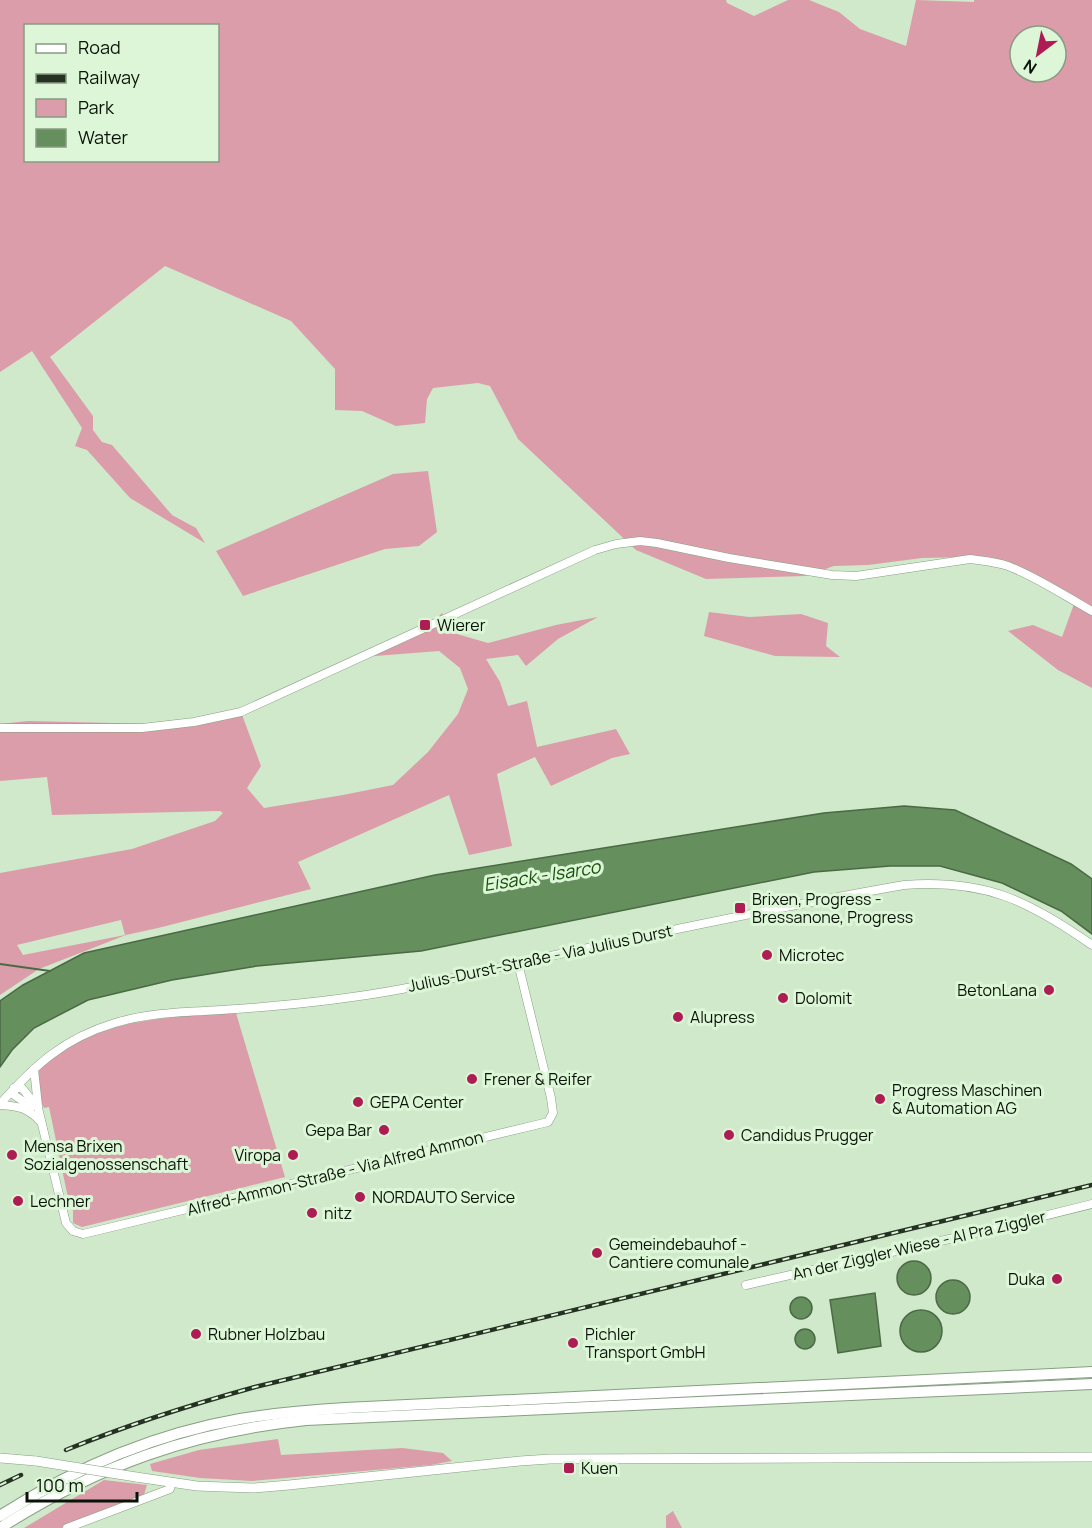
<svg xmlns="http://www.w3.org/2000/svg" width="1092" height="1528" font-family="Manrope,sans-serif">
<rect width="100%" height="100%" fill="#cfe9ca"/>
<!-- green -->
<g fill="#db9daa" fill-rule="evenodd">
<path d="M0,0H726L727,3L754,16L788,0H809L839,12L860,29L906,46L916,0L974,2V0H1092V688L1058,670L1008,631L1033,625L1062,637L1074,604L1008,568L967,557L922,558L868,565L834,566L805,576L706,579L636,550L518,439L490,386L478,383L433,388L427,399L425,423L396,426L362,411L335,410V369L291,321L165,266L50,357L93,416V430L102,442L112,445L172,515L196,528L205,543L130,498L87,450L75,446L82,428L32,351L0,372ZM26,26H218V160H26ZM1020,36H1056V72H1020Z"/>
<path d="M428,471L437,532L419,546L385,549L243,596L216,551L393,474Z"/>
<path d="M709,612L749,617L801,614L828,623L826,646L840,657L775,656L704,636Z"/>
<path d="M442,613L450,632L488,643L556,625L598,617L558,639L526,666L518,655L486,659L500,682L508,706L527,701L537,747L616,729L630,754L612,758L551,786L535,757L497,774L512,846L469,855L449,795L298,862L311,889L158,928L126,935L39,969L0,995V873L132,849L215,821L223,813L220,811L52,815L47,777L0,781V724L28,721L154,724L241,712L261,766L247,788L264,808L343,795L393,785L428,752L458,714L468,689L460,668L439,651L362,657L427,628ZM121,920L125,935L23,955L17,945Z"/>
<path d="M236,1013L285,1177L82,1227L73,1223V1211L67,1193L49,1107L44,1108C39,1096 33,1081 40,1068C43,1062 52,1058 58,1054C110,1018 175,1016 236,1013Z"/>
<path d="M278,1439L281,1455L402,1448L443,1453L452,1461L431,1465L252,1481L200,1478L152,1471L150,1464L199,1450Z"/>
<path d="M104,1480L147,1485L143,1498L70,1524L62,1528H24Z"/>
<path d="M673,1511L682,1528H666V1516Z"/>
</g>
<!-- water -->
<g fill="#668f5e" stroke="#4a6a44" stroke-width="1.5">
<path d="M904,806L955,810L1071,864L1092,879V934L1061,911L1002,883L940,866H890L814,872L421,951L257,966L172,980L88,1000L34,1028L12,1050L0,1067V1001L23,985L84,953L435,875L824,813Z"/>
<circle cx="914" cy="1278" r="17"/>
<circle cx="953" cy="1297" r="17"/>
<path d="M875,1293L881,1346L838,1353L830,1300Z"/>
<circle cx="801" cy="1308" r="11"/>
<circle cx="921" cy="1331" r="21"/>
<circle cx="805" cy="1339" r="10"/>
</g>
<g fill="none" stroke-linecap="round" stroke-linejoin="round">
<!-- stream -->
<path stroke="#4a6a44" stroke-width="2" d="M0,964L50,971"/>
<!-- minor casing -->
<g stroke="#869f82" stroke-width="9">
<g id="minor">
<path d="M0,728H142L194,722L241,712L595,550L616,544L640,541L657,543L729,558L832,575L856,576L970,559C983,561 996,562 1008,566C1037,577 1065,596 1092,611"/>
<path d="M34,1069L38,1106"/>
<path d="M14,1088H22L38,1108L66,1223L73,1231L83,1234L548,1122L553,1113L551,1098L518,963"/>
<path d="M14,1088V1095L27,1104L30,1109"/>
<path d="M0,1104C35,1065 64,1038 115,1023C154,1011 196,1012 237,1009C292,1005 348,999 402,989C450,980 498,967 546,957C665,931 784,906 904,885C984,879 1028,900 1092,945"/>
<path d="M0,1105C19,1106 28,1108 41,1122"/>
<path d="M746,1285L967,1235L1092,1204"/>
<path d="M67,1528L170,1489L171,1482"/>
</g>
</g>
<!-- major casing -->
<g stroke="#869f82" stroke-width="10">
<g id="major">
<path d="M0,1458L36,1461"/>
<path d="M136,1477L197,1486L223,1487L254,1488L289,1485L520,1461L550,1459L1092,1457"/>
</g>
</g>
<!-- highway casing -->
<g stroke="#869f82" stroke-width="12">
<g id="highway">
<path d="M0,1516C73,1469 154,1434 240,1419C275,1413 310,1410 345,1408L1092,1372"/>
<path d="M0,1528C97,1466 191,1432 306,1420L1092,1384"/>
</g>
</g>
<!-- minor -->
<use href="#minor" stroke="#fff" stroke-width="8"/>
<!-- major -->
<use href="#major" stroke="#fff" stroke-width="9"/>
<!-- highway -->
<use href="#highway" stroke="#fff" stroke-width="10"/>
<!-- rail casing -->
<g stroke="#253123" stroke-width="4.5">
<g id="rail">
<path d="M66,1450C127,1425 190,1405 255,1387L1092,1185"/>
<path d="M0,1485L21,1475"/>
</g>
</g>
<!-- rail -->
<use href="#rail" stroke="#dcf6d7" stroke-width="2" stroke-dasharray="7" stroke-linecap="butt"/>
<!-- major-bridge casing -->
<g stroke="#869f82" stroke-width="10" stroke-linecap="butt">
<path id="major-bridge" d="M36,1461L136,1477"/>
</g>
<!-- major-bridge -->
<use href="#major-bridge" stroke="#fff" stroke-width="9"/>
</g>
<!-- markers -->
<g fill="#ad1d53" stroke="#dcf6d7" stroke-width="2">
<rect x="419" y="619" width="12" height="12" rx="3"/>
<rect x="734" y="902" width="12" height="12" rx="3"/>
<circle cx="767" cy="955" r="6"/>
<circle cx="1049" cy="990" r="6"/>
<circle cx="783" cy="998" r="6"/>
<circle cx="678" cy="1017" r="6"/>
<circle cx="472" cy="1079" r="6"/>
<circle cx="880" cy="1099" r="6"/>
<circle cx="358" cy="1102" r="6"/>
<circle cx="384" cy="1130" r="6"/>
<circle cx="729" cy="1135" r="6"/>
<circle cx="12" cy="1155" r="6"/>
<circle cx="293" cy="1155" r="6"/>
<circle cx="360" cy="1197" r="6"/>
<circle cx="18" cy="1201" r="6"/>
<circle cx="312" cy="1213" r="6"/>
<circle cx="597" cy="1253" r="6"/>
<circle cx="1057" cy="1279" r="6"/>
<circle cx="196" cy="1334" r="6"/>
<circle cx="573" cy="1343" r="6"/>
<rect x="563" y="1462" width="12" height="12" rx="3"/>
</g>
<g text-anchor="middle" stroke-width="6" stroke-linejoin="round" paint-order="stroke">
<!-- poi labels -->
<g font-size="16" fill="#0a1308" stroke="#dcf6d7" text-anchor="start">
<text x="437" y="631">Wierer</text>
<text x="752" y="905">Brixen, Progress -<tspan x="752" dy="18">Bressanone, Progress</tspan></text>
<text x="779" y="961">Microtec</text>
<text x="1037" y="996" text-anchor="end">BetonLana</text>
<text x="795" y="1004">Dolomit</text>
<text x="690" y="1023">Alupress</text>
<text x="484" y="1085">Frener &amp; Reifer</text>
<text x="892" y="1096">Progress Maschinen<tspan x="892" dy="18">&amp; Automation AG</tspan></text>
<text x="370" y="1108">GEPA Center</text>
<text x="372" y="1136" text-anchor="end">Gepa Bar</text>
<text x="741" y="1141">Candidus Prugger</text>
<text x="24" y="1152">Mensa Brixen<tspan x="24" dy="18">Sozialgenossenschaft</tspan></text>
<text x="281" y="1161" text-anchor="end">Viropa</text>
<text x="372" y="1203">NORDAUTO Service</text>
<text x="30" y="1207">Lechner</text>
<text x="324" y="1219">nitz</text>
<text x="609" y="1250">Gemeindebauhof -<tspan x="609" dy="18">Cantiere comunale</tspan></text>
<text x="1045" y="1285" text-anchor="end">Duka</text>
<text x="208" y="1340">Rubner Holzbau</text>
<text x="585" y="1340">Pichler<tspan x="585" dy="18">Transport GmbH</tspan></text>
<text x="581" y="1474">Kuen</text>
</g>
<!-- street labels -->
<g font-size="16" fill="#0a1308" stroke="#dcf6d7">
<text transform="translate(540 958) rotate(-12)" y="6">Julius-Durst-Straße - Via Julius Durst</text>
<text transform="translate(335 1173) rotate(-14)" y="6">Alfred-Ammon-Straße - Via Alfred Ammon</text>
<text transform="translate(919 1245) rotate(-13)" y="6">An der Ziggler Wiese - Al Pra Ziggler</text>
</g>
<!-- water labels -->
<g font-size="18" font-style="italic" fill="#18500a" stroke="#dcf6d7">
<text transform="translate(542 876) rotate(-9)" y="6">Eisack - Isarco</text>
</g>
</g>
<!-- legend -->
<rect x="24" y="24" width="195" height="138" fill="#dcf6d7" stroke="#889b84" stroke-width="1.5"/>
<rect x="36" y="44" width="30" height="9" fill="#ffffff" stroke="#889b84" stroke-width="1.5"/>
<text x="78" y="54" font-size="18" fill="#0a1308">Road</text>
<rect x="36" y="74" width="30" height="9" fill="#253123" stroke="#889b84" stroke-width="1.5"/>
<text x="78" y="84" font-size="18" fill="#0a1308">Railway</text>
<rect x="36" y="99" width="30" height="18" fill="#db9daa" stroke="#889b84" stroke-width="1.5"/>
<text x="78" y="114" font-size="18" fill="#0a1308">Park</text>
<rect x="36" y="129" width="30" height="18" fill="#668f5e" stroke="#889b84" stroke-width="1.5"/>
<text x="78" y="144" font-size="18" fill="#0a1308">Water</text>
<!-- north arrow -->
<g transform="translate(1038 54) rotate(212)"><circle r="28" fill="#dcf6d7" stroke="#889b84" stroke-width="1.5"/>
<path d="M0-4.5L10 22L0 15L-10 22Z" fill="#ad1d53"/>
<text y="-9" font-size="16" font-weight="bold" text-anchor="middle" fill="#0a1308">N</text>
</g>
<!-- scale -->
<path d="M27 1492v9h110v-9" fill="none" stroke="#0a1308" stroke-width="3"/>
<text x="36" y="1492" font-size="18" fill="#0a1308" stroke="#dcf6d7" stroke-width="4.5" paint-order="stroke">100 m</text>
</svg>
